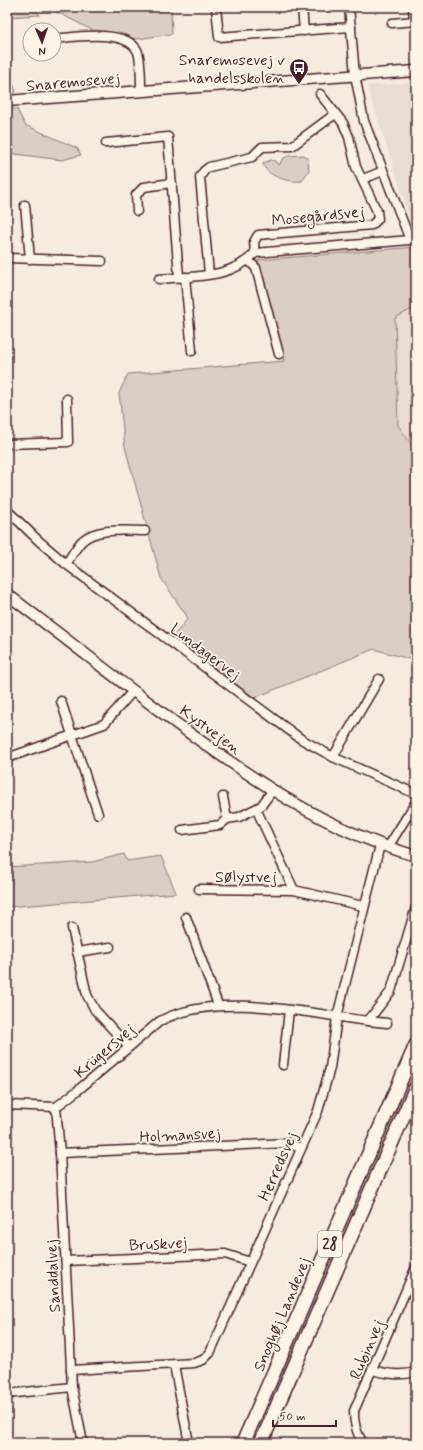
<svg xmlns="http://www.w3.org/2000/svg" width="423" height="1450" font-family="Mynerve,sans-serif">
<rect width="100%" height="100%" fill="#f5ecde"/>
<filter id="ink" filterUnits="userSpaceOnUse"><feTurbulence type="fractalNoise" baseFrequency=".025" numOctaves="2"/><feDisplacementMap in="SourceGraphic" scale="8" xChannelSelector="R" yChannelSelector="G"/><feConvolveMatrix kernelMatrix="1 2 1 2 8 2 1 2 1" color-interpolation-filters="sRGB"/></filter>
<g filter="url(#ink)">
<!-- built -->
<g fill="#e8ddd0">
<path d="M416,82V236L367,86Z"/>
<path d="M416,307V449L399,425L395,317Z"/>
</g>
<!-- green -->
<g fill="#dbcec4" stroke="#927678">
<path d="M7,7H33L40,15L7,17Z"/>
<path d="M47,7H171L172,34L137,39L92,30Z"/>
<path d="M7,65L16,92L7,93Z"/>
<path d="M7,109H17L25,125L77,148L81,155L62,160L7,153Z"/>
<path d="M304,155L308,158L309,170L302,181C291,183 264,176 263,163L271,160L275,161L278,165L280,164L282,159L288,156Z"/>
<path d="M416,247V307L395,318L398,425L416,451V661L374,649L254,698L173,637L188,618L161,578L125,447L119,393L128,374L284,361L258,260Z"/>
<path d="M124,854L127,861L161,856L176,893L7,907V867L92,862Z"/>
</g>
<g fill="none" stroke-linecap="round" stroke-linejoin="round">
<!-- minor casing -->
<g stroke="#4a1f2b" stroke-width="11">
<g id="minor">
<path d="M216,7L219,37L351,27"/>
<path d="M302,7L304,31"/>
<path d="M349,7L355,75L364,121L410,240H416"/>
<path d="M413,7L414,21"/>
<path d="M392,23L416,21"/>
<path d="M54,39C74,37 125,29 137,50C141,57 141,81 141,90"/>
<path d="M106,143L168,137L179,277"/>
<path d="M363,179L383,171"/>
<path d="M25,205L30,259"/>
<path d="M137,211L136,195L144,187L172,183"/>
<path d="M255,253L254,242L258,235L372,225L378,219L377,211L356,167L349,137L343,123L320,94"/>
<path d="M7,258L102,261"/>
<path d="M248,260L256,268L279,354"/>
<path d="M209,274L200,177L204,171L209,167L252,157L262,147L292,146L335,114"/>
<path d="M185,277L192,351"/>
<path d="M159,279C192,276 232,279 255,253L410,240"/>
<path d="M7,444L68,442L67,399"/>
<path d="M7,512L8,511L39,541L66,564L301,739L333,757L416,794"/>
<path d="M66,564C71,557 76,547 82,541C97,527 127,531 145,531"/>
<path d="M61,701L98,814"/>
<path d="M333,757L379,679"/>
<path d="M7,758L104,724L133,691"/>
<path d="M223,797L227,819"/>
<path d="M259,815L294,890"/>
<path d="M182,830L220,825L227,819L239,817L261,806L272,791"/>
<path d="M388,847L416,802"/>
<path d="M199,889L294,890L363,906"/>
<path d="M186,917L218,1005"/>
<path d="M72,928L87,995L95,1010L128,1046"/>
<path d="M77,952L110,947"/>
<path d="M368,1021L387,1023"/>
<path d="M283,1065L289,1010"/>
<path d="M7,1105L56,1107L77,1091L160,1021C217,991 305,1013 368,1021L391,991L416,907"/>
<path d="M56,1107L60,1153L72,1387L83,1443"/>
<path d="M60,1153L288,1143L300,1148"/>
<path d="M66,1261L225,1254L250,1262"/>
<path d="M174,1365L189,1443"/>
<path d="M71,1370L194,1363L203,1360L210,1353L318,1111L330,1068L337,1017L380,845"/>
<path d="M372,1370C388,1374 400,1376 416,1372"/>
<path d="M7,1394L72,1387"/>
<path d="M363,1443C356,1433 354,1424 354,1411L416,1267"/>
</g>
</g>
<!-- tertiary casing -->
<g stroke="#4a1f2b" stroke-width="13">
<g id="tertiary">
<path d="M7,101L416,71"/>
<path d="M7,594C63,637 120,681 177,724C254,780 323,829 416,856"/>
</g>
</g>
<!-- primary casing -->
<g stroke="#4a1f2b" stroke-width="16">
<g id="primary">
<path d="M243,1443L416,1045"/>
<path d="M261,1443L416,1087"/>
</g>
</g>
<!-- minor -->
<use href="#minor" stroke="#fcf5e5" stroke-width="8"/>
<!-- tertiary -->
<use href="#tertiary" stroke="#fcf5e5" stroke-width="10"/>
<!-- primary -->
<use href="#primary" stroke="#fcf5e5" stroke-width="13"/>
</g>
</g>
<!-- icons -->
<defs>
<g id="bus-pin" transform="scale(1)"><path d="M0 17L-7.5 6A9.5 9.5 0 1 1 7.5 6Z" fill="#4a1f2b" stroke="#fcf5e5"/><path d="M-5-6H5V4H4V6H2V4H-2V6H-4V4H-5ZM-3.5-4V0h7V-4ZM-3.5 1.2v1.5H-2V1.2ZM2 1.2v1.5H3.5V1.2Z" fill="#fff"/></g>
</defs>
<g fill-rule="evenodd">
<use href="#bus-pin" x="299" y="68"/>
</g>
<g text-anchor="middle" stroke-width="3.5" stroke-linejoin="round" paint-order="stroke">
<!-- shield labels -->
<rect fill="#fcf5e5" stroke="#7f5f63" stroke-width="1" x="318" y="1231" width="24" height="26" rx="3"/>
<g font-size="15" font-weight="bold" fill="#4a1f2b">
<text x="330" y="1249">28</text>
</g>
<!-- poi labels -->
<g font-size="16" fill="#4a1f2b" stroke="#fcf5e5" text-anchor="end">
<text x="285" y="65">Snaremosevej v<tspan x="285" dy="18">handelsskolen</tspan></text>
</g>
<!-- street labels -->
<g font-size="16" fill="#4a1f2b" stroke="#fcf5e5">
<text transform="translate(73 81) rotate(-5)" y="6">Snaremosevej</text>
<text transform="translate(318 215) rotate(-6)" y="6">Mosegårdsvej</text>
<text transform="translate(206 651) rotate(37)" y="6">Lundagervej</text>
<text transform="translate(211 729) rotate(36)" y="6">Kystvejen</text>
<text x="246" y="882">Sølystvej</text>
<text transform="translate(104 1050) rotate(-41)" y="6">Krügersvej</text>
<text transform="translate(180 1134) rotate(-3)" y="6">Holmansvej</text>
<text transform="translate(277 1166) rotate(-66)" y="6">Herredsvej</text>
<text transform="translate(158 1243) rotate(-3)" y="6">Bruskvej</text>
<text transform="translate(52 1276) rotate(-93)" y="6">Sanddalvej</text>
<text transform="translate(281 1314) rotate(-67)" y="6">Snoghøj Landevej</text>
<text transform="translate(366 1349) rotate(-67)" y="6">Rubinvej</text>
</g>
</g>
<!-- margin -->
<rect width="423" height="1450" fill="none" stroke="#fcf5e5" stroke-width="24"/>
<rect x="12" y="12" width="399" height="1426" fill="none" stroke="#4a1f2b" stroke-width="1.5" filter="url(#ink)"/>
<!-- north arrow -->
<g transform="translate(42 42) rotate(178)"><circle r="19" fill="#fcf5e5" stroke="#b59f9b"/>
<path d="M0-3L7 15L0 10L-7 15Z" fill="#4a1f2b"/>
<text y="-6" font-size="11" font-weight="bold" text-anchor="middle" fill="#4a1f2b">N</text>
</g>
<!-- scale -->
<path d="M273 1420v6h63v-6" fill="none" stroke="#4a1f2b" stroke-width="2"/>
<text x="279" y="1420" font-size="12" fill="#4a1f2b" stroke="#fcf5e5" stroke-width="3" paint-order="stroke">50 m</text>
</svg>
